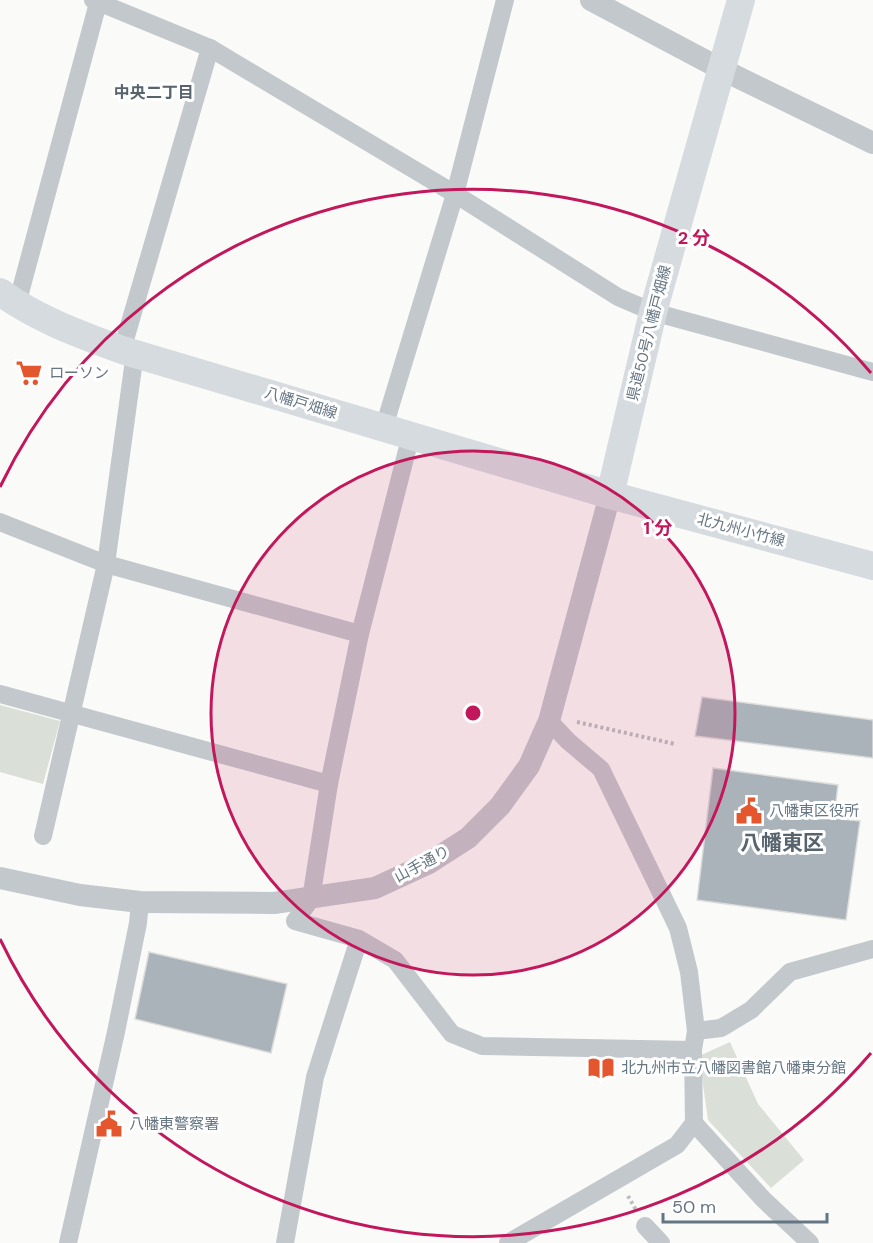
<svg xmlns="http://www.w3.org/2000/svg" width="873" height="1243" font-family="'DM Sans','Noto Sans JP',sans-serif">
<rect width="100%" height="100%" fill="#fafaf8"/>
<!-- green -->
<g fill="#dadfd7">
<path d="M0,705L60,721L43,784L0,772Z"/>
<path d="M730,1042L758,1104L804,1160L771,1188L708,1120L699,1056Z"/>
</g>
<!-- building -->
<g fill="#aab3b9" stroke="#dcdcda" stroke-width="1.5">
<path d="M702,697L873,720V758L695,736Z"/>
<path d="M713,768L838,785L834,818L860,821L846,920L697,900Z"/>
<path d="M149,952L287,984L271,1053L135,1019Z"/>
</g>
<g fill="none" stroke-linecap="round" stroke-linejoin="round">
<!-- path -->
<g stroke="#bbbfc2" stroke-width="4" stroke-dasharray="3 3" stroke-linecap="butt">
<path d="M577,722L675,744"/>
<path d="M628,1196L636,1210"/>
</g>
<!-- minor -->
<g stroke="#c3c8cc" stroke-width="18">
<path d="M93,0L210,48L455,194L618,297L653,312L873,372"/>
<path d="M17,304L98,3"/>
<path d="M122,350L210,48"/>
<path d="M384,427L455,194L505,0"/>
<path d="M0,522L106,564L360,634"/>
<path d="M0,694L329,784"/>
<path d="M43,836L106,564L135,353"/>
<path d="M359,939L395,960L452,1034L482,1046L693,1050"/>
<path d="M696,1031L721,1028L751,1010L790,972L873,949"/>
<path d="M694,1123L763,1199L810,1243"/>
<path d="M645,1226L661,1243"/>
<path d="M68,1243L116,1032L138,923L140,902"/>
<path d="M285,1243L315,1077L359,939L295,921L311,899L329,784L360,634L411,435"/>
<path d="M508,1243L677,1145L694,1123L693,1050L696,1031L689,972L678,928L601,769L568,741L549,721"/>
</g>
<!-- tertiary -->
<g stroke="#c3c8cc" stroke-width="22">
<path d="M591,0L721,69L873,143"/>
<path d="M0,878L80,895L140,902L274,903L375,888L429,863L468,838L500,806L529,766L549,721L610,495"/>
</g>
<!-- primary -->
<g stroke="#d6dbdf" stroke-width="28">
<path d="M0,292C37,319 79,334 122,350L610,495L873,566"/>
<path d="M610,495L653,312L741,0"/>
</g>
</g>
<!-- distance rings -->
<circle cx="473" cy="713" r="262" fill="#c2185b" fill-opacity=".12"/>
<g fill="none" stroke="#c2185b" stroke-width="3">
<circle cx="473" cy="713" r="262"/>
<path d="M871 1053A524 524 0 0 1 0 939M0 487A524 524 0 0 1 871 373"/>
</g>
<!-- icons -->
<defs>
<g id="supermarket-bare" transform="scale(2.07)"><path d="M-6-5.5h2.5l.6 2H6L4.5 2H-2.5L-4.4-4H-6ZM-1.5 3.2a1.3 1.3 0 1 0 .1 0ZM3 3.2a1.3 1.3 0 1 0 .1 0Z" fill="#e4572e" stroke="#fff" stroke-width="2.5" paint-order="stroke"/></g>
<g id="civic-bare" transform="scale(2.07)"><path d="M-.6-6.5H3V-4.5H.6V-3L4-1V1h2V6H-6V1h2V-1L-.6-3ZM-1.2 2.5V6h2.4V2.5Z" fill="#e4572e" stroke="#fff" stroke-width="2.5" paint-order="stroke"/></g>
<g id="library-bare" transform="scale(2.07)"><path d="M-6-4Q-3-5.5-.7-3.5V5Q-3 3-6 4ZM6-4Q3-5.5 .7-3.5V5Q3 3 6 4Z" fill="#e4572e" stroke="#fff" stroke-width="2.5" paint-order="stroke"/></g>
</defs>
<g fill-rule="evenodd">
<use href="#supermarket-bare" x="29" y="373"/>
<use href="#civic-bare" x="749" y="811"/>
<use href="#library-bare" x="601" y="1068"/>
<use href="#civic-bare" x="109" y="1124"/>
</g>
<g text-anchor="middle" stroke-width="6" stroke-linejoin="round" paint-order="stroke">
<!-- street labels -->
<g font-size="15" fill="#657683" stroke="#fff">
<text transform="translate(649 333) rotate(-76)" y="5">県道50号八幡戸畑線</text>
<text transform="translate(301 403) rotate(17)" y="5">八幡戸畑線</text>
<text transform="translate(741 530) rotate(15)" y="5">北九州小竹線</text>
<text transform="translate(422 864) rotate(-28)" y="5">山手通り</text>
</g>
<!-- poi labels -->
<g font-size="15" fill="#657683" stroke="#fff" text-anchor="start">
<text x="49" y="378">ローソン</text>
<text x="769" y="816">八幡東区役所</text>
<text x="621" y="1073">北九州市立八幡図書館八幡東分館</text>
<text x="129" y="1129">八幡東警察署</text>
</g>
<!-- neighbourhood labels -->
<g font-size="16" font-weight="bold" fill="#57646e" stroke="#fff">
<text x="154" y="98">中央二丁目</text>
</g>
<!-- district labels -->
<g font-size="21" font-weight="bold" fill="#57646e" stroke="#fff">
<text x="782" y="850">八幡東区</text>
</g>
</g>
<circle cx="473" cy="713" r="9" fill="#c2185b" stroke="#fff" stroke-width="3"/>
<g font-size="18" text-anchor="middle" font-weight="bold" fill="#c2185b" stroke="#fff" stroke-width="6" stroke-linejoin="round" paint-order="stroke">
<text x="694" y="244">2 分</text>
<text x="658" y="534">1 分</text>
</g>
<!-- scale -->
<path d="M663 1213v9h164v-9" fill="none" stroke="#657683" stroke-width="3"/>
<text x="672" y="1213" font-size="18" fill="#657683" stroke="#ffffff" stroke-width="4.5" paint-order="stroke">50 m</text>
</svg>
